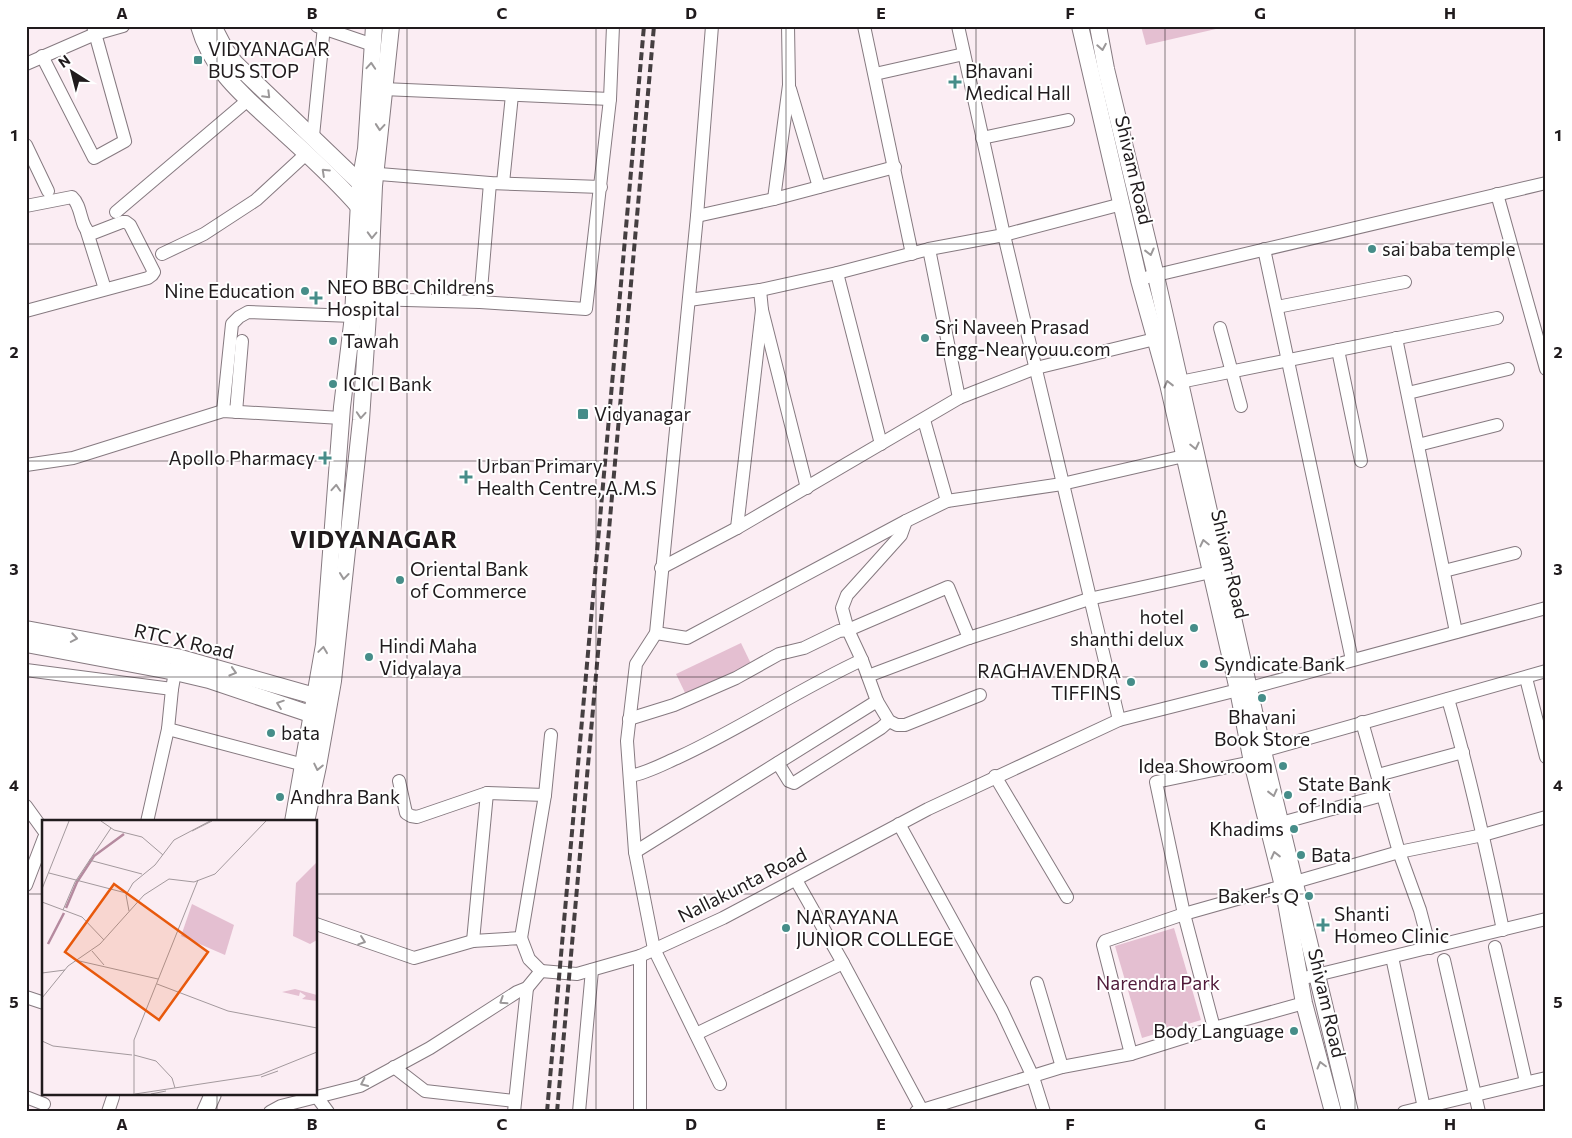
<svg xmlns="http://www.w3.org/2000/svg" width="1572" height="1138" font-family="Commissioner,sans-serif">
<rect width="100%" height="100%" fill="#fbedf3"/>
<!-- park -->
<g fill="#e4bfd1">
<path d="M1141,26H1229L1146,45Z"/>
<path d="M741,643L753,668L688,699L676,674Z"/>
<path d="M1174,928L1201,1020L1142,1038L1115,946Z"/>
</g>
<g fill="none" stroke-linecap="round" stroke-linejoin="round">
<!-- minor casing -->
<g stroke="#867a80" stroke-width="14">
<g id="minor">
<path d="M317,26L373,45"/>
<path d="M712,26L697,216L656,633L636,664L627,741L635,852L654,949L720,1084"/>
<path d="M864,26L912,254"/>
<path d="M958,26L1004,235L1119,720"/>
<path d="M42,56L94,158L125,141L93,26"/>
<path d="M26,64L95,34L123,26"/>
<path d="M875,74L964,54"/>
<path d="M383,89L610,99"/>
<path d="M790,89L819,187"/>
<path d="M313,136L324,26"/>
<path d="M982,138L1068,120"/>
<path d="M26,145L48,191"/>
<path d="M367,173L490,183L601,187"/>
<path d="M503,183L512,95"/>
<path d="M1497,194L1546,369"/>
<path d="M774,199L789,85L788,26"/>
<path d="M26,206L72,197C83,207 79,227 91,234L122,222H126L130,225L154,272L152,275L148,278L26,311"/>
<path d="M116,212L248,100"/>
<path d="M697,216L774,199L895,167"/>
<path d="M87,232L105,289"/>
<path d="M929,249L959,398"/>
<path d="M1264,249L1352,660"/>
<path d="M162,254L204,234L256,200L306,154"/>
<path d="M837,273L881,444"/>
<path d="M1148,277L1546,183"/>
<path d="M760,290L762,310L807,488"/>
<path d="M369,299L480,302L586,309L610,99L613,26"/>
<path d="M689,300L760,290L837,273L929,249L1004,235L1122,204"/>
<path d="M480,302L490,183"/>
<path d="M1277,307L1405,282"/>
<path d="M1220,328L1241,406"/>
<path d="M1396,338L1456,632"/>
<path d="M1338,350L1361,461"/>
<path d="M1180,382L1497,318"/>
<path d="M1408,393L1508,369"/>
<path d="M223,411L232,324L239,317L248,312L353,316"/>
<path d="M236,412L242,341"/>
<path d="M924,420L947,501"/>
<path d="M1418,445L1497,425"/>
<path d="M26,465L73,458L223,411L341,418"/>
<path d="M906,521L901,535L847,595L842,608L848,630L862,660L877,701L889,721L897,725H905L980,695"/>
<path d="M737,528L762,310"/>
<path d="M661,568L737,528L959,398L1036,368L1155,339"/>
<path d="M1444,571L1515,553"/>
<path d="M656,633L687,638L906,521L947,501L1062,484L1184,456"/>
<path d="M26,670L172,689"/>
<path d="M868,676L969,638L1089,599L1211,572"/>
<path d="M1526,678L1546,757"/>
<path d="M1250,688L1546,608"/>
<path d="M1448,699C1470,775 1487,852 1503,930"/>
<path d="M629,719L674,705L736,678L779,654L804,648L839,631L848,630L948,587L969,638"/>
<path d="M1362,722L1399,852L1420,910L1430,948"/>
<path d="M168,729L304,765"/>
<path d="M1263,751L1546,671"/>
<path d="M778,763L789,781L794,783L881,728L889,721"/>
<path d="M1378,775L1463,752"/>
<path d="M630,776C647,773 663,764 679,757C742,728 799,689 862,660"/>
<path d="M995,776L1067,897"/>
<path d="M399,781L406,813L411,816L417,817L487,793L545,795"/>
<path d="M26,806L44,831"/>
<path d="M147,822L168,729L172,689L175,672"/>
<path d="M1281,823L1383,795"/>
<path d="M899,824L1002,1011L1033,1077L1044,1112"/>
<path d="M635,852L877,701"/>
<path d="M796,880L843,963L923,1112"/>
<path d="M1295,882L1399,852L1483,835L1546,817"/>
<path d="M26,885L44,838"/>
<path d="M316,924L414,958L473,941L521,938L529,959L541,971"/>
<path d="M521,938L545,795L551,735"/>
<path d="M473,941L487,793"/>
<path d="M1495,947L1526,1082"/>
<path d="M640,956V1112"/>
<path d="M1392,957L1424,1108"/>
<path d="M1444,960L1479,1112"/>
<path d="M541,971L577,974L640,956L723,918L928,809L1119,720L1238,690"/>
<path d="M1300,979L1546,919"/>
<path d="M1037,983L1062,1067"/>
<path d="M26,997L44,1003"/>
<path d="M1214,1028L1184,914L1156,782L1252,762"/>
<path d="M696,1034L843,963"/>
<path d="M1131,1054L1103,945L1105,941L1184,914L1283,886"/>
<path d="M394,1067L425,1091L515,1101"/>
<path d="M26,1097L44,1104"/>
<path d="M317,1097L328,1112"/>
<path d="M108,1112L113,1097"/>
<path d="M270,1112L281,1106L360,1086L430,1048L517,992L527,988L541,971"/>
<path d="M514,1112L527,988"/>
<path d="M579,1112L592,970"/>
<path d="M916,1112L1062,1067L1131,1054L1214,1028L1304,1003"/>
<path d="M1404,1112L1546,1078"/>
</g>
</g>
<!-- major casing -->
<g stroke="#867a80" stroke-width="18">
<g id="major">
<path d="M199,26C212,73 249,100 283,132C309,156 336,180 359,207H363"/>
<path d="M213,26L226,51L235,63L360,183L367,185"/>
<path d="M1080,26L1139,280L1168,384L1238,690L1252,762L1283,886L1304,1003L1333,1112"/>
<path d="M1098,26L1106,69L1156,276L1263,751L1350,1112"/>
<path d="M26,629L177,657L325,699"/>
<path d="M26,644L175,672L209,680L322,718"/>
<path d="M293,822L324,645L342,407L353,316L360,183L366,149L374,26"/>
<path d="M306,822L318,766L333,681L361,420L369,299L374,186L391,26"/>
<path d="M205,1112L213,1094"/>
</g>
</g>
<!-- minor -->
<use href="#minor" stroke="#fff" stroke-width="12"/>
<!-- major -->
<use href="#major" stroke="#fff" stroke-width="16"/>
<!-- rail -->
<g stroke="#453f41" stroke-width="4" stroke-dasharray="8 4" stroke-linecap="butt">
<path d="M547,1112L644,26"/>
<path d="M557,1112L654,26"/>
</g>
</g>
<!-- one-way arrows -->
<defs><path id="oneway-chevron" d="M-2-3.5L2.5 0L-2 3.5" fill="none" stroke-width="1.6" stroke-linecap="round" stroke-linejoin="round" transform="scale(1.25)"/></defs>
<g stroke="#9b9899">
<use href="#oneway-chevron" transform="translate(1102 47) rotate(80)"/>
<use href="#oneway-chevron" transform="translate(371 66) rotate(-86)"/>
<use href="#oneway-chevron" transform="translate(267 95) rotate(45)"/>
<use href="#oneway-chevron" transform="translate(380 127) rotate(95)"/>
<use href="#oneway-chevron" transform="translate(325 172) rotate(-137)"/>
<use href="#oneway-chevron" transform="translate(372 235) rotate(92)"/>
<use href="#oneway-chevron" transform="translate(1150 252) rotate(76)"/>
<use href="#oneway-chevron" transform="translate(1168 384) rotate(-104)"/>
<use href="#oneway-chevron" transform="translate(361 415) rotate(94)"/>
<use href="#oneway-chevron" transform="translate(1195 446) rotate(77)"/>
<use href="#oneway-chevron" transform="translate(336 488) rotate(-86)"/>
<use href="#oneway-chevron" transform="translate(1204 543) rotate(-103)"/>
<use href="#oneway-chevron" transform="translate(344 576) rotate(96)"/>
<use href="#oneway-chevron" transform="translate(74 638) rotate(10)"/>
<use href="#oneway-chevron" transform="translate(323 650) rotate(-82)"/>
<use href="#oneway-chevron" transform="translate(233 672) rotate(17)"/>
<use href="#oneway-chevron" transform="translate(280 704) rotate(-161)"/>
<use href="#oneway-chevron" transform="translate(318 767) rotate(102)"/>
<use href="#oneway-chevron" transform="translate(1273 793) rotate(76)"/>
<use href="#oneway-chevron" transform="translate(1275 855) rotate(-104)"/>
<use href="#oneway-chevron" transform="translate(362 941) rotate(19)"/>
<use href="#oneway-chevron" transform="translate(503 1001) rotate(147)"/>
<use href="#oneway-chevron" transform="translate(1321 1065) rotate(-105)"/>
<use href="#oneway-chevron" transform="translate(364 1083) rotate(155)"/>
</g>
<!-- grid -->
<path fill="none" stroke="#201b1d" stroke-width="1" stroke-opacity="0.55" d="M217,26V822M407,26V1112M596,26V1112M786,26V1112M976,26V1112M1165,26V1112M1355,26V1112M26,244H1546M26,461H1546M26,677H1546M26,894H44M316,894H1546M217,1094V1112"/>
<!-- markers -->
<g fill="#468d89" stroke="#fff" stroke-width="2">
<rect x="193" y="55" width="10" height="10" rx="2.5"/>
<path d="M952.5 74.5h5v5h5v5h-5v5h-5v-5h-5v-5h5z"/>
<circle cx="1372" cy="249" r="5"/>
<circle cx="305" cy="291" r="5"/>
<path d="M313.5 290.5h5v5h5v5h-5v5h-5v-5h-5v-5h5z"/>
<circle cx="925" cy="338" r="5"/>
<circle cx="333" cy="341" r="5"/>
<circle cx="333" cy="384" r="5"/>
<rect x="577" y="408" width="12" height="12" rx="2.5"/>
<path d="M322.5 450.5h5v5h5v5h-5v5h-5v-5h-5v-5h5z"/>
<path d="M463.5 469.5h5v5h5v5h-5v5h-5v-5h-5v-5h5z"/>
<circle cx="400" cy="580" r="5"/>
<circle cx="1194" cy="628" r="5"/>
<circle cx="369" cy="657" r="5"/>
<circle cx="1204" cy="664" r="5"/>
<circle cx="1131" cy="682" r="5"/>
<circle cx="1262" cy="698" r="5"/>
<circle cx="271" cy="733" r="5"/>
<circle cx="1283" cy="766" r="5"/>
<circle cx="1288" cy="795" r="5"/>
<circle cx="280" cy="797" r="5"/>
<circle cx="1294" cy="829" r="5"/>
<circle cx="1301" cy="855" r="5"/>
<circle cx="1309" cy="896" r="5"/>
<path d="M1320.5 917.5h5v5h5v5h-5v5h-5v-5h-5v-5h5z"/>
<circle cx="786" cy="928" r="5"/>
<circle cx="1294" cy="1031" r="5"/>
</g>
<g text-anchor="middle" stroke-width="4" stroke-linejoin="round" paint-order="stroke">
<!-- poi labels -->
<g font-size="19" fill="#201b1d" stroke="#fff" text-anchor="start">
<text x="208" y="56">VIDYANAGAR<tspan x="208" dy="22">BUS STOP</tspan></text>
<text x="965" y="78">Bhavani<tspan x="965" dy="22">Medical Hall</tspan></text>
<text x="1382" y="256">sai baba temple</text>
<text x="327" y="294">NEO BBC Childrens<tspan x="327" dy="22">Hospital</tspan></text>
<text x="295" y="298" text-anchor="end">Nine Education</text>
<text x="935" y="334">Sri Naveen Prasad<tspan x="935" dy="22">Engg-Nearyouu.com</tspan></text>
<text x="343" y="348">Tawah</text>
<text x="343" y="391">ICICI Bank</text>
<text x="594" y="421">Vidyanagar</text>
<text x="315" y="465" text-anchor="end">Apollo Pharmacy</text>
<text x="477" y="473">Urban Primary<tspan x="477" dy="22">Health Centre, A.M.S</tspan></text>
<text x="410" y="576">Oriental Bank<tspan x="410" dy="22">of Commerce</tspan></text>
<text x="1184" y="624" text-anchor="end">hotel<tspan x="1184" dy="22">shanthi delux</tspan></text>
<text x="379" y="653">Hindi Maha<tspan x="379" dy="22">Vidyalaya</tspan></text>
<text x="1214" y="671">Syndicate Bank</text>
<text x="1121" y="678" text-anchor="end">RAGHAVENDRA<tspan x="1121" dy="22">TIFFINS</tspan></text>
<text x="1262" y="724" text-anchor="middle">Bhavani<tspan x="1262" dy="22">Book Store</tspan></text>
<text x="281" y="740">bata</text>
<text x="1273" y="773" text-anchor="end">Idea Showroom</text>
<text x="1298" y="791">State Bank<tspan x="1298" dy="22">of India</tspan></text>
<text x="290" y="804">Andhra Bank</text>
<text x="1284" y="836" text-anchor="end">Khadims</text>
<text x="1311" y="862">Bata</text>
<text x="1299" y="903" text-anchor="end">Baker's Q</text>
<text x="1334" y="921">Shanti<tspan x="1334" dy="22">Homeo Clinic</tspan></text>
<text x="796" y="924">NARAYANA<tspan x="796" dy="22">JUNIOR COLLEGE</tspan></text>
<text x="1284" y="1038" text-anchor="end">Body Language</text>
</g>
<!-- street labels -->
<g font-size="19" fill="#201b1d" stroke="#fff">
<text transform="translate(1134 170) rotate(77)" y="7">Shivam Road</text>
<text transform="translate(1230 564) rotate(77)" y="7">Shivam Road</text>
<text transform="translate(184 641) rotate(13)" y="7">RTC X Road</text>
<text transform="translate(742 885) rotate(-27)" y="7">Nallakunta Road</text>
<text transform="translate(1327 1003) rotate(77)" y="7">Shivam Road</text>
</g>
<!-- park labels -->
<g font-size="19" fill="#511b3a" stroke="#fff">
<text x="1158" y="990">Narendra Park</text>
</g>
<!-- district labels -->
<g font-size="24" font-weight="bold" letter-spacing="1" fill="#201b1d" stroke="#fff">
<text x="374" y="548">VIDYANAGAR</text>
</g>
</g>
<!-- overview -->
<g transform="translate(42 820)">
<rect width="275" height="275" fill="#fbedf3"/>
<path d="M275,42V120L268,124L251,116L254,63Z" fill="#e4bfd1"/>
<path d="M253,169L275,175V181L260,179L264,176L258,172L257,176L240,172Z" fill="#e4bfd1"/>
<path d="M150,84L192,105L183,135L139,116Z" fill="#e4bfd1"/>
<path fill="none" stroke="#b58a9f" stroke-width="2.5" d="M24,88L35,62L52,36L82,14M6,124L22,93"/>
<path fill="none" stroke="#a3999d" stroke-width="1" d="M59,1L72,10L100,17L121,35M150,11L170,1M47,40L100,54M7,53L84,73M0,69L27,1M0,82L40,97L62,120M21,90L33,62L69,8M87,91L84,75L91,63L113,45L132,20L168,1M50,131L62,145M33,140L116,159M0,153L23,150M115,164L186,191L275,208M0,178L26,146L58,124L102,75L127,59L152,62L173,54L224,1M0,221L11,226L90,235M92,235L114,241L130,258L133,268M219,257L236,251M92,274V220L156,60M93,274L218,255L275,232M109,274L124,271"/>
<path fill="#e8590c" fill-opacity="0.15" stroke="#e8590c" stroke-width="2.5" d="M72,64L166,132L117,200L23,132Z"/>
<rect width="275" height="275" fill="none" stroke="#201b1d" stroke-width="2.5"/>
</g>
<!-- border -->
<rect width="1572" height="1138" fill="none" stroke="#ffffff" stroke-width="55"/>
<!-- north arrow -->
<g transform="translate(72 72) rotate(324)" stroke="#ffffff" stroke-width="4" paint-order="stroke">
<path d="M0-4L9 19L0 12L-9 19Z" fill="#201b1d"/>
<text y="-8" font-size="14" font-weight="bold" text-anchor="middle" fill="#201b1d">N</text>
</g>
<rect x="28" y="28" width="1516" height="1082" fill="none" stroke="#201b1d" stroke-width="2"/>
<g font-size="16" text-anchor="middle" font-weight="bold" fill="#201b1d">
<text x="122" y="19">A</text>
<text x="312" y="19">B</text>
<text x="502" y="19">C</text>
<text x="691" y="19">D</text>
<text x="881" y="19">E</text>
<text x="1070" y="19">F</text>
<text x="1260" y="19">G</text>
<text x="1450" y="19">H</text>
<text x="14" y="141">1</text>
<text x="1558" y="141">1</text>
<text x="14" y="358">2</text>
<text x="1558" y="358">2</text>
<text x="14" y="575">3</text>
<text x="1558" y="575">3</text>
<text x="14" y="791">4</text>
<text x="1558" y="791">4</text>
<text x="14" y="1008">5</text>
<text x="1558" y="1008">5</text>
<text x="122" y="1130">A</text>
<text x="312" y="1130">B</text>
<text x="502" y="1130">C</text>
<text x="691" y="1130">D</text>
<text x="881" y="1130">E</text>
<text x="1070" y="1130">F</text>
<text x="1260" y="1130">G</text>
<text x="1450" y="1130">H</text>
</g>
</svg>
